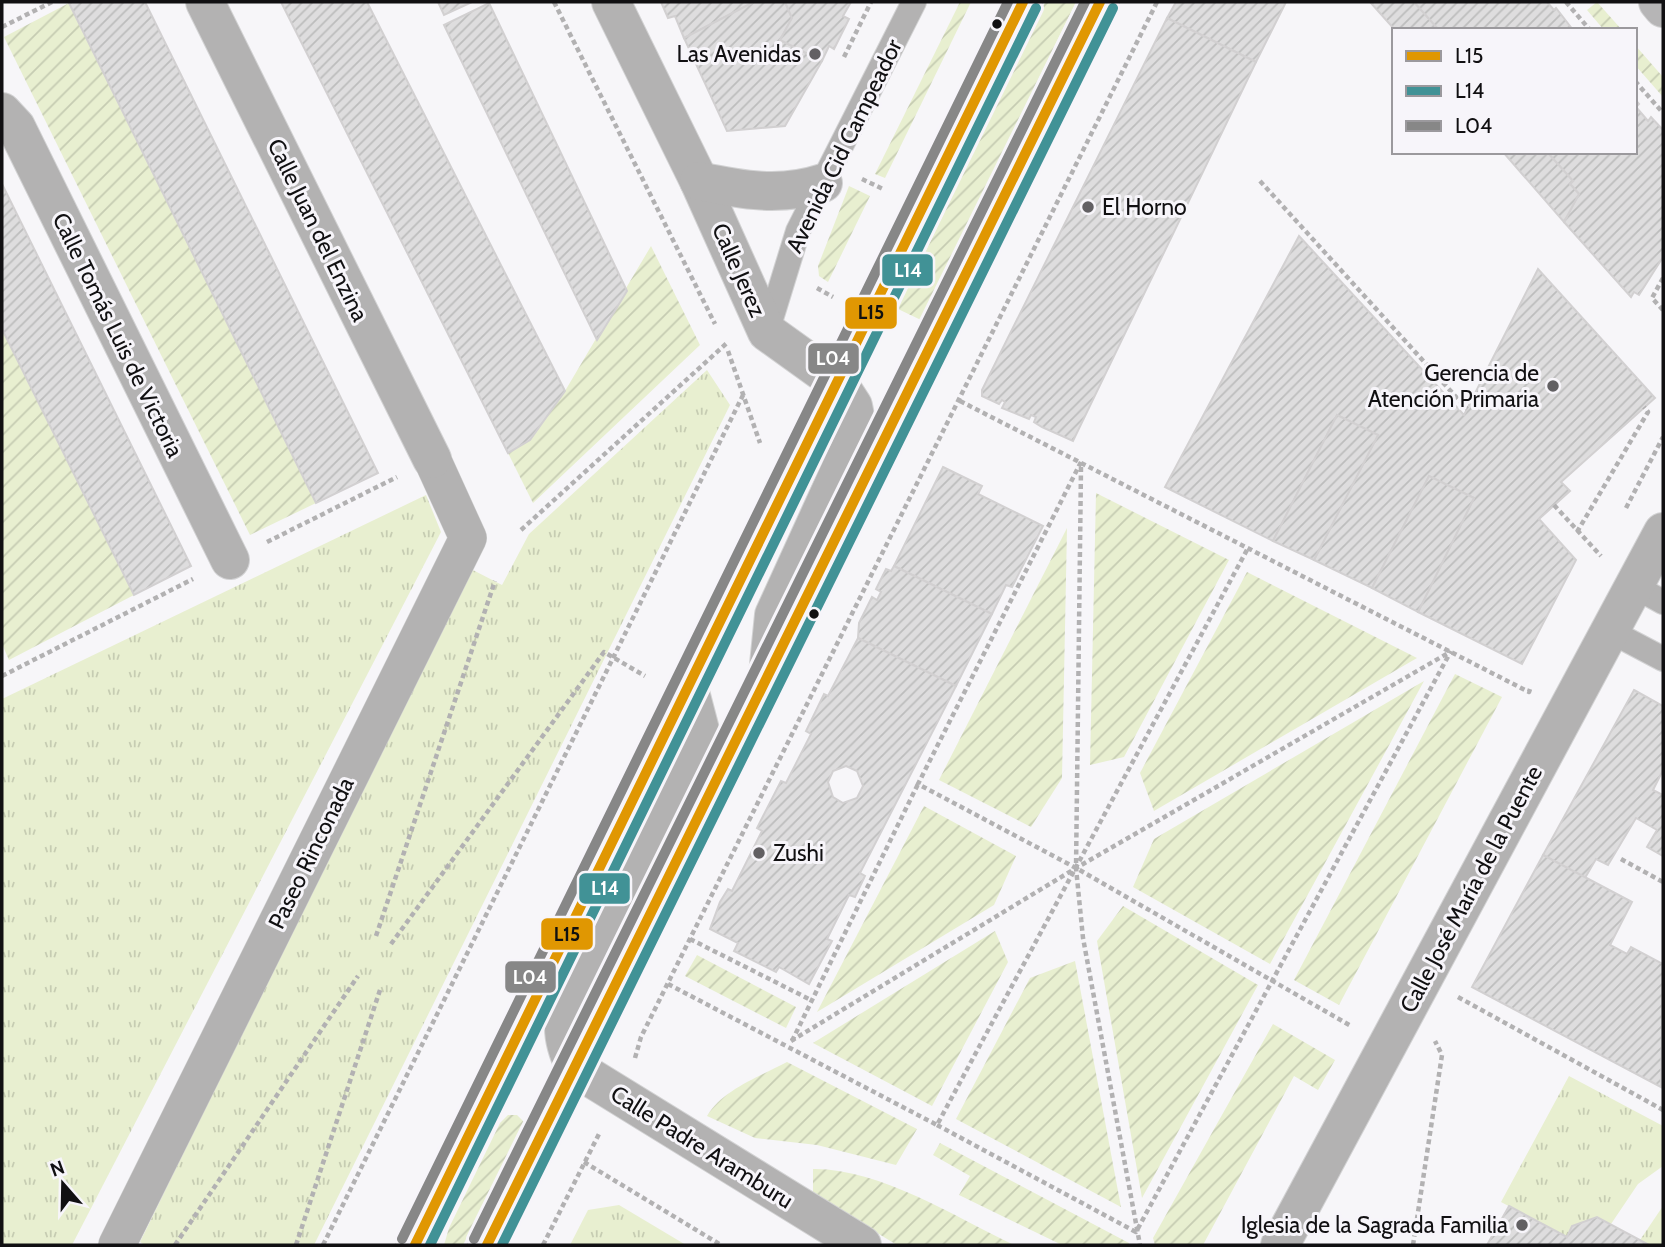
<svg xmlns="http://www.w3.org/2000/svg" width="1665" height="1247" font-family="Cabin,sans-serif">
<defs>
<pattern id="grass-tufts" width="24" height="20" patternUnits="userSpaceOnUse" patternTransform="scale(1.75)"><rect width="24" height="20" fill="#e8efd0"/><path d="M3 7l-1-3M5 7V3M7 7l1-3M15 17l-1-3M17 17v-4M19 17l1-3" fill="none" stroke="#c6ccb2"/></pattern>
<pattern id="garden-furrows" width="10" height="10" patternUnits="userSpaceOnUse" patternTransform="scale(1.75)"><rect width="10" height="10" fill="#e8efd0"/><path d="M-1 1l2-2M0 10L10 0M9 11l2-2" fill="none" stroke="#c6ccb2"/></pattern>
<pattern id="building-hatch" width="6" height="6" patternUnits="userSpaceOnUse" patternTransform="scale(1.75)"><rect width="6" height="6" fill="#deddde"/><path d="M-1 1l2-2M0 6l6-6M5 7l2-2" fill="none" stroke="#bdbdbd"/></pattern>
</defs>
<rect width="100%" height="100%" fill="#f7f6f9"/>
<!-- grass -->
<g fill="url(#grass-tufts)">
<path d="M707,370L730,405L314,1245H145L140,1242L469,568L502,585L529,534Z"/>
<path d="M426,495L441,532L72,1245H2V699Z"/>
<path d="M1569,1076L1663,1126V1166L1638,1184L1611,1224L1597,1217L1572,1226L1567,1237L1501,1202Z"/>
<path d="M619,1205L686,1245H570L588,1210Z"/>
<path d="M1663,1206V1245H1649L1640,1240Z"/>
</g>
<!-- garden -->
<g fill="url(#garden-furrows)">
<path d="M960,2H971L885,178L875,174Z"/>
<path d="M1045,2H1076L921,320L898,309Z"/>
<path d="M1597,2L1622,30H1604L1587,10Z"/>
<path d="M69,3L316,503L250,535L4,37Z"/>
<path d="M1635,45L1663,77V97L1635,65Z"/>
<path d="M849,186L870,196L828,282L819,276L818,266Z"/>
<path d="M651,246L700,345L533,503L508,453L530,440L565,391Z"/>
<path d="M2,329L134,595L9,660L2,644Z"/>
<path d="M1096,493L1229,560L1124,757L1090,765Z"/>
<path d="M1067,528L1062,778L1031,827L939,780Z"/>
<path d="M1247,572L1417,658L1154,811L1140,773Z"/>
<path d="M1455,674L1502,697L1339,1005L1294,980Z"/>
<path d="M1424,681L1270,964L1133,887L1154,839Z"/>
<path d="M924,806L1016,856L994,905L817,1012Z"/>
<path d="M1123,906L1258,985L1142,1198L1097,941Z"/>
<path d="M995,931L1008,962L932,1106L813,1043Z"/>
<path d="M697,955L796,1007L786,1028L685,976Z"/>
<path d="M1075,961L1121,1207L956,1119L1030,978Z"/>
<path d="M1273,1024L1335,1060L1318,1090L1294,1076L1203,1245H1155L1153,1238Z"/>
<path d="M787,1062L917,1129L896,1165L817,1145L755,1138L707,1116C723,1089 761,1076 787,1062Z"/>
<path d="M508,1115H517L524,1122L463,1245H444L449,1228L500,1123Z"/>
<path d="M940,1143L1129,1243V1245H1062L959,1195L970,1176L933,1155Z"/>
<path d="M813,1169C879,1168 955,1217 1014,1245H897L813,1194Z"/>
</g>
<!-- building -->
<g fill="url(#building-hatch)" stroke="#d2d0d1" stroke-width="2" fill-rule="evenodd">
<path d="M72,2H145L378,473L316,503L69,3Z"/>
<path d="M281,2H367L565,391L530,440L508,453Z"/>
<path d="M438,2H472L444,15Z"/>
<path d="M661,2H754L684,38L675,16L668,18Z"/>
<path d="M754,2H785L792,18L780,40L822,61L785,126L727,131L684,38Z"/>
<path d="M785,2H851L843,16L849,19L834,49L829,46L822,61L780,40L792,18Z"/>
<path d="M1176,2H1286L1256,62L1167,18Z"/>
<path d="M1370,2H1414L1439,30H1395Z"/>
<path d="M1414,2H1547L1554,10L1556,8L1573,30H1439Z"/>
<path d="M489,3L627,291L597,340L444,25Z"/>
<path d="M1167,18L1256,62L1073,441L1042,427L1034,422L1036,417L1031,415L1029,419L1002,408L1005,402L1002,400L999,404L982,396V390Z"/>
<path d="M1635,99L1639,104L1636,107L1648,121L1651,117L1663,130V257L1639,295L1634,292L1631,297L1564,222L1579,194L1570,184L1573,181L1547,152H1635Z"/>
<path d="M1503,152H1547L1573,181L1570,184L1579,194L1564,222Z"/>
<path d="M2,184L191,566L134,595L2,329Z"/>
<path d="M1299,236L1464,415L1538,269L1655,398L1561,482L1570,491L1539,519L1576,560L1522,664L1418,612L1474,498L1429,476L1372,588L1314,560L1378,435L1337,415L1273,541L1165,487Z"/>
<path d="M1337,415L1378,435L1314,560L1273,541Z"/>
<path d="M943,467L982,486L978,494L1043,526L1012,587L1006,585L992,614L894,566Z"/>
<path d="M1429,476L1474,498L1418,612L1372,588Z"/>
<path d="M894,566L992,614L956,686L858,638L859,623L872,597L877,600L881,592L876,589L886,569L891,571Z"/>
<path d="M858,638L956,686L860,873L865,876L855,897L849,895L827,939L832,941L809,984L779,967L776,972L734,951L738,943L710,929L720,902L728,889L732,891L762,831L757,828L781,781L786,783L811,734L806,731L824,694L828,696ZM846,766L857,771L863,786L857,798L843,803L833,797L828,782L833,771Z"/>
<path d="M1634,690L1663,706V770L1653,790L1663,795V856L1647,847L1657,830L1636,818L1608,865L1596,859L1585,878L1543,855Z"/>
<path d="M1543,855L1632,902L1610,945L1627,954L1631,947L1663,964L1661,1087L1472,987Z"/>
<path d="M1509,1206L1567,1237L1572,1226L1597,1217L1649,1245H1487Z"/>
</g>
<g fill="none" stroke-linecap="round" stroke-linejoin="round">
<!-- service casing -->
<g stroke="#d2d2d3" stroke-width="26">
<g id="service">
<path d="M767,332L798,231L914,2"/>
<path d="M1634,586L1663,602"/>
<path d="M1610,631L1663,659"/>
</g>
</g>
<!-- pedestrian casing -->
<g stroke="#d2d2d3" stroke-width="38">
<path id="pedestrian" d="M117,1245L468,538L432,459"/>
</g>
<!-- minor casing -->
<g stroke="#d2d2d3" stroke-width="40">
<g id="minor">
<path d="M205,2L432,459"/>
<path d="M611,2L699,181L767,332L838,383L853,406L858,431L774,615L768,674"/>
<path d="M2,112L16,127L230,560"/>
<path d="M699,181C741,190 781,197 823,183"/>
<path d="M689,688L700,730L574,986C562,1020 559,1034 575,1068L862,1245"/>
<path d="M1280,1245L1663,532"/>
</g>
</g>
<!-- primary casing -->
<g stroke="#d2d2d3" stroke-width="40">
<g id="primary">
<path d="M1658,2L1663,8"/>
<path d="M415,1245L1023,2"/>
<path d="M487,1245L1100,2"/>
</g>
</g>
<!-- path -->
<g stroke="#b2b1b2" stroke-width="4.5" stroke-dasharray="5 3.5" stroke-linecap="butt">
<path d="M554,2L715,324"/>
<path d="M1566,2L1590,30"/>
<path d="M2,27L52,2"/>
<path d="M844,57L871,2"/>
<path d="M1635,81L1663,113"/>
<path d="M862,179L885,190"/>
<path d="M1260,181L1467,409"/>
<path d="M1663,278L1652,298L1663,310"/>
<path d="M817,288L833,297"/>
<path d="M728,351L760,443"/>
<path d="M960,401L1529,692L1530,689"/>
<path d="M1081,462L918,784L1076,868L1351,1026"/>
<path d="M1081,467L1076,868L1083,938L1140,1245"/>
<path d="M1554,505L1601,556"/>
<path d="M1626,508L1663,437"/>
<path d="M521,530L728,342"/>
<path d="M1577,532L1648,412L1644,407"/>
<path d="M267,542L397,477"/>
<path d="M2,676L193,579"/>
<path d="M1621,859L1663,882"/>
<path d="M376,936L495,581"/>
<path d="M690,939L811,1000"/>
<path d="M391,944L604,652L645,676"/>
<path d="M668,984L937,1125L1248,548"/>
<path d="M1458,997L1663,1110"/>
<path d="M791,1041L1076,868L1450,652"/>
<path d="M792,1041L918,784"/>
<path d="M635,1058L641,1037L1157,2"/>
<path d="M937,1125L1136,1232L1451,651"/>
<path d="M584,1162L721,1245"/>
<path d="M175,1245L358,976"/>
<path d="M296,1245L381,987"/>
<path d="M323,1245L744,393"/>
<path d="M543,1245L600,1132"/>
<path d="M1413,1245L1442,1055L1435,1041"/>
</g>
<!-- service -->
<use href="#service" stroke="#b3b2b2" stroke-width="24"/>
<!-- pedestrian -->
<use href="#pedestrian" stroke="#b3b2b2" stroke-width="37"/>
<!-- minor -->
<use href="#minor" stroke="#b3b2b2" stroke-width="38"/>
<!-- primary -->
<use href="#primary" stroke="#b6b5b6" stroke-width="38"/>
<!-- bus-1 casing -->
<g stroke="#f7f5fa" stroke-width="16">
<g id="bus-1">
<path d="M415,1245L1023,2"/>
<path d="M487,1245L1100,2"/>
</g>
</g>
<!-- bus-2 casing -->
<g stroke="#f7f5fa" stroke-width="16">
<g id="bus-2">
<path d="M430,1245L1036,8"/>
<path d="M502,1245L1113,8"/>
</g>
</g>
<!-- bus-3 casing -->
<g stroke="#f7f5fa" stroke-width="16">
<g id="bus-3">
<path d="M402,1239L1008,2"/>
<path d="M474,1239L1085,2"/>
</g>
</g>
<!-- bus-1 -->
<use href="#bus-1" stroke="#e09702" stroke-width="10"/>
<!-- bus-2 -->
<use href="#bus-2" stroke="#419296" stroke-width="10"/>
<!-- bus-3 -->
<use href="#bus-3" stroke="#878787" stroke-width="10"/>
</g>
<!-- markers -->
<g fill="#111012" stroke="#f7f5fa" stroke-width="2.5">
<circle cx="997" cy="24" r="6"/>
<circle cx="814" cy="614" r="6"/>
</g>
<g fill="#626063" stroke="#f7f5fa" stroke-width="2.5">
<circle cx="815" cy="54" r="7"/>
<circle cx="1088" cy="207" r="7"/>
<circle cx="1553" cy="386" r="7"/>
<circle cx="759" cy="853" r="7"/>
<circle cx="1522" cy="1225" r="7"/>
</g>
<g text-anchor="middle" stroke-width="6" stroke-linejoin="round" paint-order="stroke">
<!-- poi labels -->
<g font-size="23" fill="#111012" stroke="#f7f5fa" text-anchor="end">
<text x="801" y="62">Las Avenidas</text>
<text x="1102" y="215" text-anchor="start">El Horno</text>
<text x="1539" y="381">Gerencia de<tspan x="1539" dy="26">Atención Primaria</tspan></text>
<text x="773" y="861" text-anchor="start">Zushi</text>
<text x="1508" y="1233">Iglesia de la Sagrada Familia</text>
</g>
<!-- street labels -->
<g font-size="23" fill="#111012" stroke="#f7f5fa">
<text transform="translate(844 146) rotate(-64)" y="8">Avenida Cid Campeador</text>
<text transform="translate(318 230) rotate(64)" y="8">Calle Juan del Enzina</text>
<text transform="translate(739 270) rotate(66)" y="8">Calle Jerez</text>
<text transform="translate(118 335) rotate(64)" y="8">Calle Tomás Luis de Victoria</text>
<text transform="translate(311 853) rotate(-64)" y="8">Paseo Rinconada</text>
<text transform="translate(1471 889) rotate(-62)" y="8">Calle José María de la Puente</text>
<text transform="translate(702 1147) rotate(32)" y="8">Calle Padre Aramburu</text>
</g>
</g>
<g stroke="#f7f5fa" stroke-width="2.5">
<rect x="881" y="253" width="53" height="34" rx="7" fill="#419296"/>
<rect x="844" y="296" width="54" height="34" rx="7" fill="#e09702"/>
<rect x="807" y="342" width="53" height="33" rx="7" fill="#878787"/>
<rect x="578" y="872" width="53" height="33" rx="7" fill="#419296"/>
<rect x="540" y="917" width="54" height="34" rx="7" fill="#e09702"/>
<rect x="504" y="960" width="53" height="34" rx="7" fill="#878787"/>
</g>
<g font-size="19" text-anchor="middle" font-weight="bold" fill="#fff">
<text x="908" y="277">L14</text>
<text x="833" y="365">L04</text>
<text x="605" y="895">L14</text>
<text x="530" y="984">L04</text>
</g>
<g font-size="19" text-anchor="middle" font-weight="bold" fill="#111">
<text x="871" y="319">L15</text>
<text x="567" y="941">L15</text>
</g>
<!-- border -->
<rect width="1665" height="1247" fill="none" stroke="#111012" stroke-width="7"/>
<!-- legend -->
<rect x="1392" y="28" width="245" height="126" fill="#f7f5fa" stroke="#9b999d" stroke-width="2"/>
<rect x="1406" y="51" width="35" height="10" fill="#e09702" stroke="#9b999d" stroke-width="2"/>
<text x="1455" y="63" font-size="21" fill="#111012">L15</text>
<rect x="1406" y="86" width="35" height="10" fill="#419296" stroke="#9b999d" stroke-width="2"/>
<text x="1455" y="98" font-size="21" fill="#111012">L14</text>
<rect x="1406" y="121" width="35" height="10" fill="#878787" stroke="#9b999d" stroke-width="2"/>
<text x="1455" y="133" font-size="21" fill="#111012">L04</text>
<!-- north arrow -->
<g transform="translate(63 1184) rotate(340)" stroke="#f7f5fa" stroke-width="5" paint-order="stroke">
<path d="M0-5L12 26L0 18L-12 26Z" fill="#111012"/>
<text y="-10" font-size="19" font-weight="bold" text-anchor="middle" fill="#111012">N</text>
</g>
</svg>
